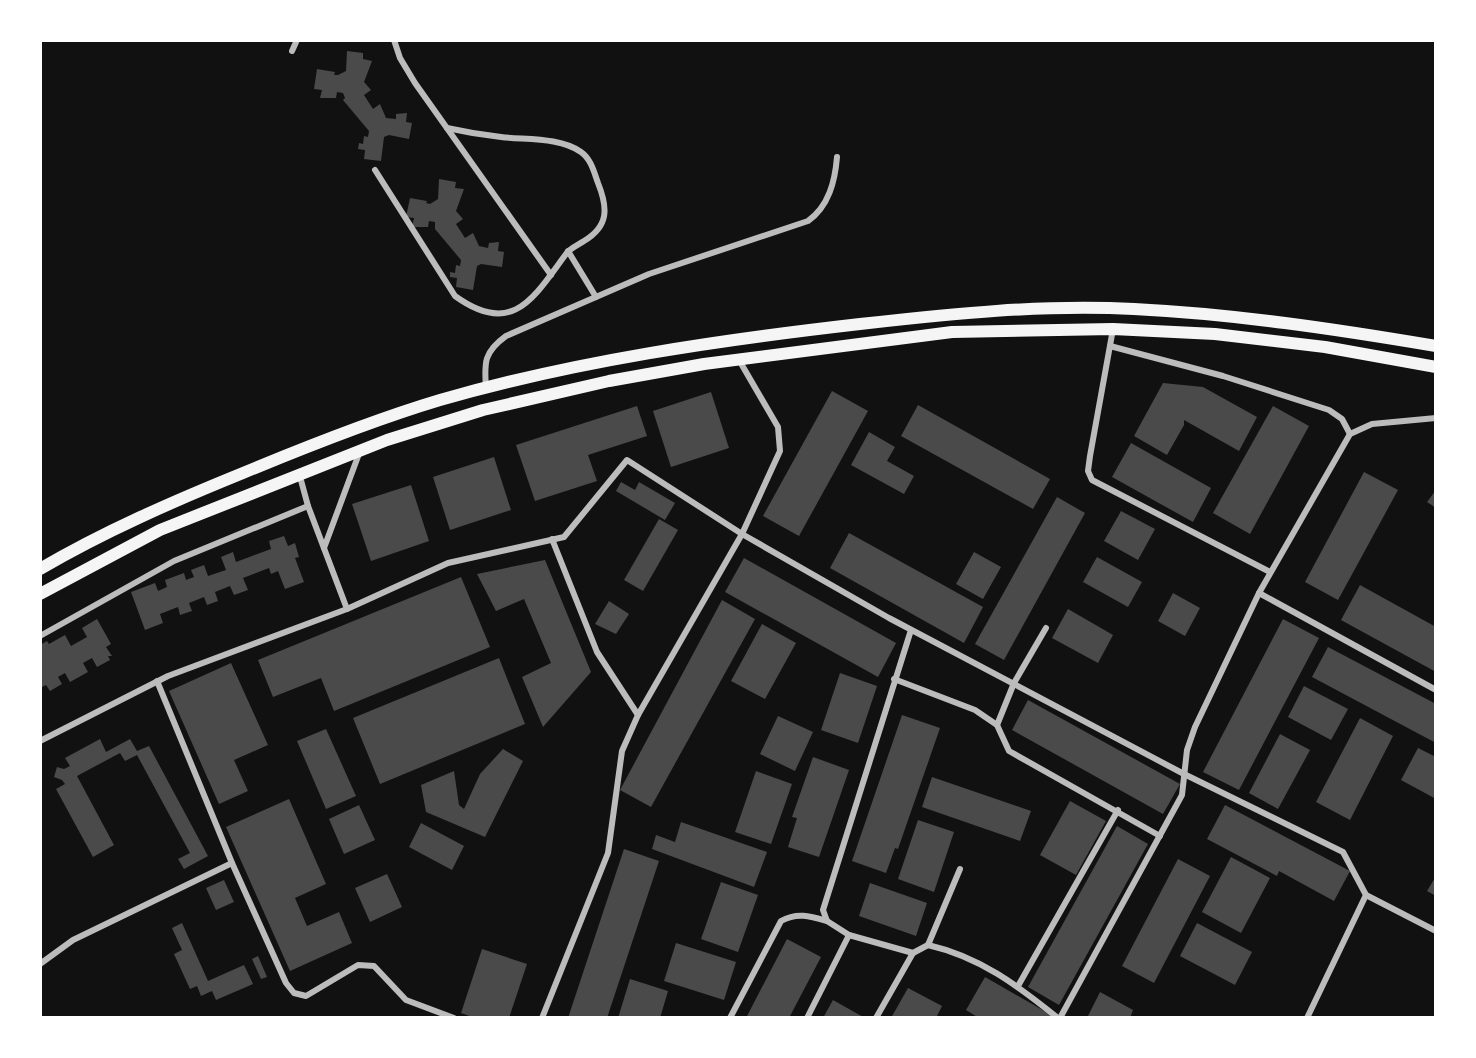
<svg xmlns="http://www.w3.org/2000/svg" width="1476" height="1058" font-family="Rubik,sans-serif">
<rect width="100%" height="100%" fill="#111"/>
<!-- building -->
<g fill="#4a4a4a">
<path d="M347,51L363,53V59L372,61L364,82L371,90L364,95L373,109L380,104L386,118L396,119V114L407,113L406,122L412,123L409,139L389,135L384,137L381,161L364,159L365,150L358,149L359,143L363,144L364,136L368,137L369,131L343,100L345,98L343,93L337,92L336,98H320L322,90L314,89L317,69L335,72L334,75H338L346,71Z"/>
<path d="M439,179L456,182L455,188L464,189L456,211L463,219L456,224L465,238L473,233L479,246L488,248L489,243L499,242L498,251L504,252L502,267L481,264L477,266L473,290L456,287L457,278L450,277V272L455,273L456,265L460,266L461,260L435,229V222L429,221L428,227H412L414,218L406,217L410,198L427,201L426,203L430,204L438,199Z"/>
<path d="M1163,383L1203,387L1257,417L1239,451L1184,420V425L1167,455L1134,436Z"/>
<path d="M832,391L868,411L799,536L763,516Z"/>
<path d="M711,392L729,448L671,467L653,411Z"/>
<path d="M918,405L1050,479L1033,509L901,436Z"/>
<path d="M637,406L647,436L588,455L597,481L535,501L516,445Z"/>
<path d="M1273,406L1309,426L1250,534L1213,513Z"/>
<path d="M869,432L895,447L887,461L914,476L904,494L851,465Z"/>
<path d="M1131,443L1211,488L1193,522L1112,477Z"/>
<path d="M494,457L511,510L450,530L433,477Z"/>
<path d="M1364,472L1398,490L1338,600L1305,582Z"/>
<path d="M621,482L635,490L639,482L675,503L665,520L616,491Z"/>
<path d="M411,485L429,541L371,561L352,504Z"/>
<path d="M1436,490V508L1427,502Z"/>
<path d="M1057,497L1085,513L1004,660L975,644Z"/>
<path d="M1121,511L1155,529L1138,560L1104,541Z"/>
<path d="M659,519L678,530L643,591L624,580Z"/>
<path d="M849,533L983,607L964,643L830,568Z"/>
<path d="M284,536L288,546L295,543L299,557L295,558L304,582L285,589L278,571L271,574L269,568L243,578L248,590L234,595L230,586L215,592L218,601L207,605L204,597L189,603L192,611L180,615L178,607L160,614L163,623L145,630L131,592L155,583L158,591L167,587L165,580L184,573L186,580L194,577L191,570L204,565L208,576L226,570L221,557L233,552L236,562L271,549L269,541Z"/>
<path d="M974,552L1001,567L983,599L956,584Z"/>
<path d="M1097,557L1142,582L1128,607L1083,582Z"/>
<path d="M744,558L896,643L878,677L725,592Z"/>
<path d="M545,560L591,672L543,727L522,677L551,663L524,599L496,611L477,574Z"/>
<path d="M461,577L490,647L334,711L321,678L273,697L258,660Z"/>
<path d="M1360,585L1436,627V672L1341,620Z"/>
<path d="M1173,593L1200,608L1185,636L1158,621Z"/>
<path d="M722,600L755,619L651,807L620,790Z"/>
<path d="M609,601L629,614L616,634L595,624Z"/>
<path d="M1068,609L1113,635L1098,663L1052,638Z"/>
<path d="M97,619L111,644L106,647L112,656H108L110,660L97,667L92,658L83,663L88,672L70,682L65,673L58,677L62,684L50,691L46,685L40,688V645L47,641L49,644L65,635L71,646L87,637L82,628Z"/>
<path d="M1283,619L1319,638L1239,790L1203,772Z"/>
<path d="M762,624L796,643L765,699L731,681Z"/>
<path d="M1328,647L1436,704V743L1312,677Z"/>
<path d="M499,658L525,724L380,784L353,718Z"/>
<path d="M231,663L268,745L234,760L248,791L219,804L169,691Z"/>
<path d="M840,673L877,686L858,743L821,730Z"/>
<path d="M1304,686L1348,709L1331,740L1288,717Z"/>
<path d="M1028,700L1180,784L1163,814L1012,730Z"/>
<path d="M902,715L940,728L898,849L895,848L886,873L852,861Z"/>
<path d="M778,716L813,732L795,771L760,754Z"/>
<path d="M1360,718L1393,736L1350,820L1316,802Z"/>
<path d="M326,729L356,796L326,809L297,741Z"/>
<path d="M1280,734L1310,750L1278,809L1249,793Z"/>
<path d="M100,739L106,752L130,739L137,751L149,746L208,856L184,869L178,859L190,853L137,755L125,761L120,753L77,776L114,845L93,857L56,789L65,784L62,780L54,777L57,767L64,769L70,766L65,758Z"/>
<path d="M1418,748L1436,757V799L1401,780Z"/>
<path d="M503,749L523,761L485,837L426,812L421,785L454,771L459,805L464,809L480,774Z"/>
<path d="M813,757L849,770L819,857L788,847L797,818L792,817Z"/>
<path d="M756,771L792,784L771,844L735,832Z"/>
<path d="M932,777L1031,811L1020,841L922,807Z"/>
<path d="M289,799L326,884L295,898L307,926L339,912L352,943L290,971L226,827Z"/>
<path d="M1070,801L1106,821L1076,875L1040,855Z"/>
<path d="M359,805L375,840L344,854L329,819Z"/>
<path d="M1225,805L1350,871L1334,901L1279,871L1277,876L1207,839Z"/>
<path d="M918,820L954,832L934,892L898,879Z"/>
<path d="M681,822L767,852L754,887L652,849L656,835L675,842Z"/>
<path d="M421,823L464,846L452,870L409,847Z"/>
<path d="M1117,826L1148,844L1059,1005L1028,987Z"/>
<path d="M624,849L659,861L607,1018H568Z"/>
<path d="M1231,857L1270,878L1241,933L1202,912Z"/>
<path d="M1178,859L1210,876L1154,983L1122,966Z"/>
<path d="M387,874L402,907L370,922L355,888Z"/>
<path d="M1436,876V896L1427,891Z"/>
<path d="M224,880L234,902L216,910L206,888Z"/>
<path d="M721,882L758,895L738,952L701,939Z"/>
<path d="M870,883L927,903L916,936L859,916Z"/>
<path d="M182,923L208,981L244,965L253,984L216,1000L212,991L201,996L197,986L190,989L174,954L182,950L172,928Z"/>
<path d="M1197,923L1252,952L1235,985L1180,956Z"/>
<path d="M787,939L821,957L789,1018H746Z"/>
<path d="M676,943L736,962L724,1000L664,981Z"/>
<path d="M482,949L527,964L509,1018H475L461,1013Z"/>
<path d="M258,956L267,977L261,979L252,959Z"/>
<path d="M985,977L1053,1016L1052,1018H979L966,1010Z"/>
<path d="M630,979L668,991L660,1018H618Z"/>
<path d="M908,988L942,1006L936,1018H891Z"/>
<path d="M1100,992L1133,1010L1130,1018H1087Z"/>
<path d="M833,1000L865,1018H823Z"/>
</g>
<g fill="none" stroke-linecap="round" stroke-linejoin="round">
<!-- minor -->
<g stroke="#bcbcbc" stroke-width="6">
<path d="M394,40L400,58L415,83L551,275"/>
<path d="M292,51L297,40"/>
<path d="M375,170L455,296C513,338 534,297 566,254C570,248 578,245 584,241C609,226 608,208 598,183C594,172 591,159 581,152C560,137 526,140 501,137C483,135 465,132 447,128"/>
<path d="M568,251L596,297"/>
<path d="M1113,329L1090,456L1088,471L1092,480L1270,572"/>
<path d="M1110,346L1223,376L1329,410L1342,419L1350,434"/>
<path d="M739,360L778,427L780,451L742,534L889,618L1184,774L1343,852L1366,895L1436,931"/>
<path d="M486,389C484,362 484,352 506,336L649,274L808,221C829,206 835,181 837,157"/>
<path d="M552,539L597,652L638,715"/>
<path d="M324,548L360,451"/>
<path d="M1259,593L1350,434L1372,424L1436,418"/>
<path d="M347,609L448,563L564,537L627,460L742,534L638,715L622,751L608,853L542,1018"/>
<path d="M40,636L174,561L308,506L299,473"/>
<path d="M894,679L975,710L997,725L1009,751L1160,836"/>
<path d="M157,681L232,863L286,983L294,993L306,996L358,965L374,966L406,1000L454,1018"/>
<path d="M997,725L1014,683L1046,628"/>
<path d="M40,741L168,676L347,609L308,506"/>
<path d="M849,935L827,921L823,910L911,630"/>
<path d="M928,945L960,869"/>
<path d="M40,964L73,940L232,863"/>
<path d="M1018,986L1118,810"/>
<path d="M730,1018L781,921C797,912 810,916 827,921"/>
<path d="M807,1018L849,935L913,953L928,945C980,957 1017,985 1058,1018"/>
<path d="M876,1018L913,953"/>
<path d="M1060,1018L1182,795L1187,750L1195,727L1259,593L1436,690"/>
<path d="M1307,1018L1366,895"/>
</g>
<!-- trunk -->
<g stroke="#f5f5f5" stroke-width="12">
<path d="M40,569C105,531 174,501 243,473C308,446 373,420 440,400C575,361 720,340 860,324C951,314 1042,304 1134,309C1235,314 1335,329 1436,346"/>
<path d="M40,594L160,530L387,440L483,410L609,381L704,364L952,332L1113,329L1215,334L1325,347L1436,367"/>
</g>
</g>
<!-- border -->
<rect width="1476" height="1058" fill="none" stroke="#ffffff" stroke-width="84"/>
</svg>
